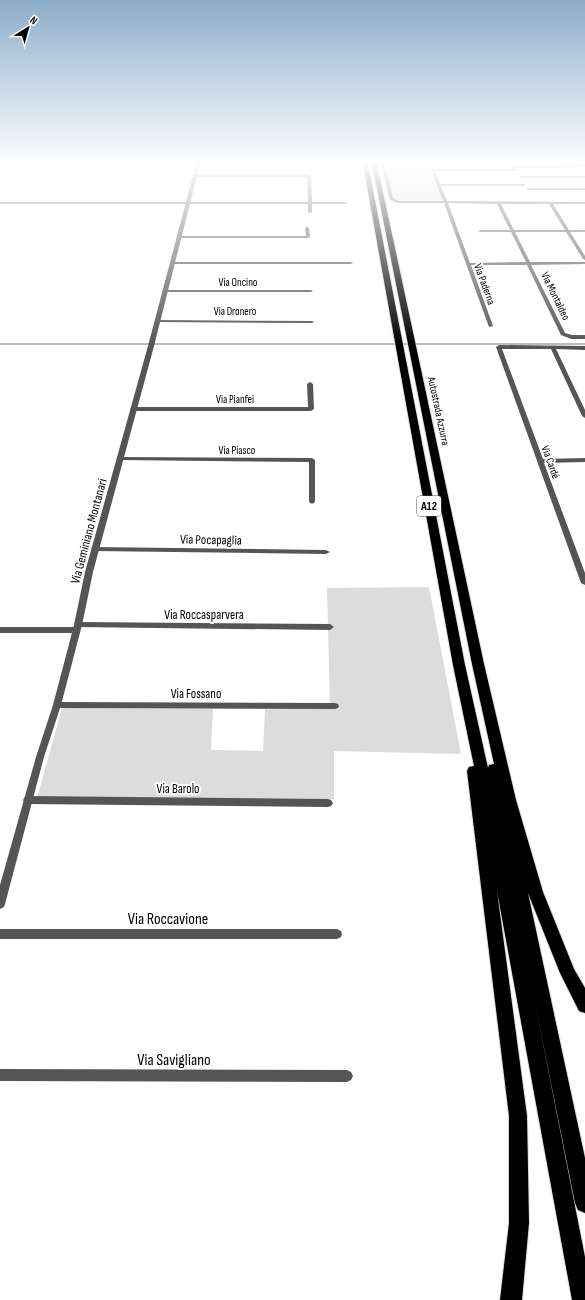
<svg xmlns="http://www.w3.org/2000/svg" width="585" height="1300" font-family="'Sofia Sans Condensed',sans-serif">
<rect width="100%" height="100%" fill="#fff"/>
<!-- green -->
<g fill="#dcdcdc">
<path d="M385,164H429L443,202L398,201L393,199Z"/>
<path d="M429,587L461,754L334,751V799L37,798L62,708L213,709L211,750L263,751L265,709L330,708L327,588Z"/>
</g>
<g fill="none" stroke-linecap="round" stroke-linejoin="round">
<!-- stream -->
<path stroke="#a3a3a3" stroke-width="1.5" d="M0,344H585"/>
<!-- motorway casing -->
<g stroke="#dbdbdb" stroke-width="2">
<path id="motorway" d="M363,164H368L465,665L488,768L489,765L494,764L472,664L372,164H377L484,664L516,800L543,892L574,969L585,988V1013L579,1011L560,973L528,893L585,1158V1213L578,1210L575,1203L534,998L585,1257V1300H572L497,891L527,1116L529,1223L522,1300H500L509,1223V1116L467,771L469,767L474,766L453,665Z"/>
</g>
<!-- minor -->
<g fill="#555" fill-rule="evenodd">
<path d="M381,164H385L393,198L399,201H443L429,164H433L435,169H516L518,170L516,171H435L440,184H524L526,185L524,186H441L447,201L585,202V204H553L569,230H585V232H570L585,256V260L583,259L566,232H515L530,262H585V264L531,265L565,333L572,335H585V339H571L561,335L527,265H471L493,326L489,327L444,203H398L390,200ZM448,203L497,204L510,230H480L478,231L480,232H511L526,262L470,263ZM501,204H549L565,230H514Z"/>
<path d="M585,165V167L514,168L512,167L514,166Z"/>
<path d="M195,175H309L311,176L312,202H345L347,203L345,204H312V212L310,213L308,212V204H0V202H308L307,177H194Z"/>
<path d="M520,176H585V178H519Z"/>
<path d="M527,188H585V190H526Z"/>
<path d="M307,227L309,228L310,237L308,238H179L177,237L179,236H306L305,228Z"/>
<path d="M172,262H351L353,263L351,264H170V263Z"/>
<path d="M165,290H311L313,291L311,292H163V291Z"/>
<path d="M155,320L312,321L314,322L312,323L157,322L155,321Z"/>
<path d="M499,345L585,346V350L556,349L585,410V418L582,416L551,349H502L543,459L585,458V462L544,463L585,573V585L581,583L496,347Z"/>
<path d="M310,382L313,384L314,409L311,411H133L130,409L133,407H308L307,384Z"/>
<path d="M120,457L312,458L315,460V502L312,504L309,502V462L118,460L117,459Z"/>
<path d="M93,547L326,550L330,552L326,554L95,551H93L91,549Z"/>
<path d="M78,622L330,624L334,627L330,630L75,627L74,625Z"/>
<path d="M0,627H76L80,630L76,633H0Z"/>
<path d="M57,702L335,703L338,704L339,706L338,708L335,709L57,708L54,707L53,705L54,703Z"/>
<path d="M28,796L328,799L331,800L333,803L331,806L328,807L28,804L25,803L23,800L25,797Z"/>
<path d="M0,929H337L341,931L342,934L341,937L337,939H0Z"/>
<path d="M0,1069L347,1070L351,1072L353,1076L351,1080L347,1082L0,1081Z"/>
</g>
<!-- tertiary -->
<path fill="#555" fill-rule="evenodd" d="M196,164H200L154,346L93,572L82,625L61,705L44,757L5,904L4,907L0,909V885L36,757L53,705L74,625L85,572L148,346Z"/>
<!-- motorway -->
<use href="#motorway" fill="#000" fill-rule="evenodd"/>
</g>
<!-- sky -->
<linearGradient id="sky" x2="0" y2="1"><stop stop-color="#8cadcc"/><stop offset="0.47" stop-color="#fff"/><stop offset="1" stop-color="#fff" stop-opacity="0"/></linearGradient>
<rect width="585" height="346" fill="url(#sky)"/>
<g text-anchor="middle" stroke-width="4" stroke-linejoin="round" paint-order="stroke">
<!-- far-street labels -->
<g font-size="11" fill="#000" stroke="#fff">
<text x="238" y="286">Via Oncino</text>
<text transform="translate(485 284) rotate(70)" y="4">Via Paderna</text>
<text transform="translate(556 296) rotate(64)" y="4">Via Montaldeo</text>
<text x="235" y="315">Via Dronero</text>
<text x="235" y="403">Via Pianfei</text>
<text transform="translate(439 411) rotate(78)" y="4">Autostrada Azzurra</text>
<text x="237" y="454">Via Piasco</text>
<text transform="translate(551 462) rotate(70)" y="4">Via Cardé</text>
</g>
<!-- shield labels -->
<rect fill="#fff" stroke="#4c4c4c" stroke-width="1" x="417" y="496" width="24" height="20" rx="3"/>
<g font-size="12" font-weight="bold" fill="#000">
<text x="429" y="510">A12</text>
</g>
<!-- street labels -->
<g font-size="13" fill="#000" stroke="#fff">
<text transform="translate(88 531) rotate(-75)" y="5">Via Geminiano Montanari</text>
<text transform="translate(211 539) rotate(1)" y="5">Via Pocapaglia</text>
<text x="204" y="619">Via Roccasparvera</text>
<text x="196" y="698">Via Fossano</text>
<text x="178" y="793">Via Barolo</text>
</g>
<!-- near-street labels -->
<g font-size="16" fill="#000" stroke="#fff">
<text x="168" y="924">Via Roccavione</text>
<text x="174" y="1065">Via Savigliano</text>
</g>
</g>
<!-- north arrow -->
<g transform="translate(28 28) rotate(37)" stroke="#ffffff" stroke-width="3" paint-order="stroke">
<path d="M0-3L7 15L0 10L-7 15Z" fill="#000000"/>
<text y="-6" font-size="11" font-weight="bold" text-anchor="middle" fill="#000000">N</text>
</g>
</svg>
